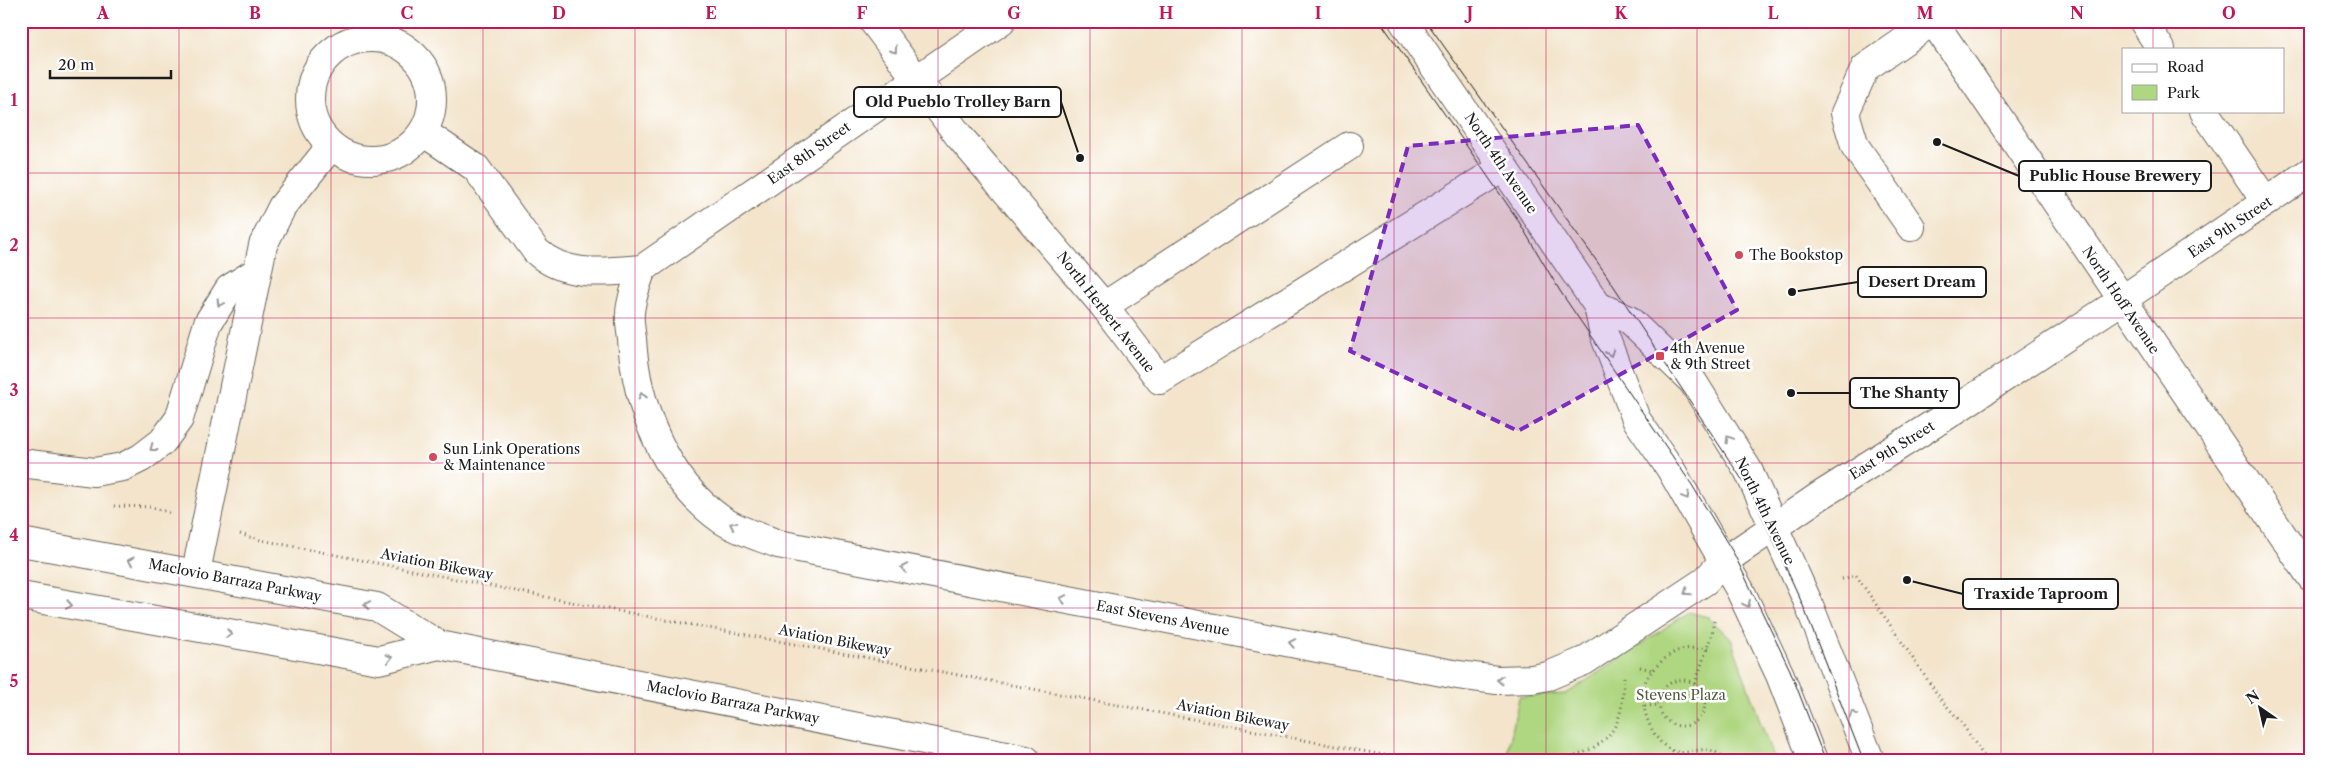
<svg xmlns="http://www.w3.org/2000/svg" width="2332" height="781" font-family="'Libre Caslon Text',serif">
<rect width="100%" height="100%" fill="#fff"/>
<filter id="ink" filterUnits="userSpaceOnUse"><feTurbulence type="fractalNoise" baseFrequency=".02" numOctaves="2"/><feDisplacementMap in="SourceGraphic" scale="10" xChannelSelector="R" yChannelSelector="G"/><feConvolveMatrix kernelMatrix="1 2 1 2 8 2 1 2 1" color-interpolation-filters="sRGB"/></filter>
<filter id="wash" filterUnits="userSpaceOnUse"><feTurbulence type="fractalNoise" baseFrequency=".0096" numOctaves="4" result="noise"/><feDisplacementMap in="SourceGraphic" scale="20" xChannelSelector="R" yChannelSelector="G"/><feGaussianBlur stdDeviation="1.12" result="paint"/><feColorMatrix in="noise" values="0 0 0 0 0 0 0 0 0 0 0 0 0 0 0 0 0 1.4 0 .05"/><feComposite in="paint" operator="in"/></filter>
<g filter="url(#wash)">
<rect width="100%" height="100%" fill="#f3e4cb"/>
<!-- green -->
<path fill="#afd680" stroke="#66794e" d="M1689,612L1708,617L1731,639L1774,760H1527L1507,756L1519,697L1566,694Z"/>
</g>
<g filter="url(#ink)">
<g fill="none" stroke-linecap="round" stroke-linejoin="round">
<!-- minor casing -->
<g stroke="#676259" stroke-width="30">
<g id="minor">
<path d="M873,21L959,136L1104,306L1160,380L1504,167"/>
<path d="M1403,21L1598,306L1604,334L1636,419L1670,468L1740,590L1780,675L1813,760"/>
<path d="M2143,21L2161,49"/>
<circle cx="371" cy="99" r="61"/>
<path d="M2204,111L2266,202"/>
<path d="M423,132L476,168L536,251C565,278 605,272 642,269L1001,21"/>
<path d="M1911,227L1855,146L1845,113L1865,68L1933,21L2311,577"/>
<path d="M642,269C637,283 631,298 630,313C629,321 631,331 632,339C636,406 665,480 722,520C739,531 760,537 778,544L1458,675L1497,680L1532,679L1548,676L1584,661L1705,581L1724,561L1818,497L1943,418L2113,306L2311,171"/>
<path d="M1104,306L1349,146"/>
<path d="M1598,306L1629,320L1693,382L1748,470L1807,600L1870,760"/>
<path d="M21,463L94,472L123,467L141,458L162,442L179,419L208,323L229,289L256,272"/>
<path d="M196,572L263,245L282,207L331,146"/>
</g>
</g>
<!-- major casing -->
<g stroke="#676259" stroke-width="30">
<g id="major">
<path d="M21,542L377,607L439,645L1026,760"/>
<path d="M21,596L379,660L439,645"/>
</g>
</g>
<!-- path -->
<g stroke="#676259" stroke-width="3" stroke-dasharray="1 4" stroke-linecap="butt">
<path d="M114,506L152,507L171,513"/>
<path d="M240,534L256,539L571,602L1410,760"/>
<path d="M1842,579L1856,575L1942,701L1961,722L1985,758"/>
<path d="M1708,649C1689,647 1676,648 1662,661C1654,668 1647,675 1644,686C1639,706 1652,741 1671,750C1690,759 1708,738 1724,760"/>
<path d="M1640,667L1652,670"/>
<circle cx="1682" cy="703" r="23"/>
<path d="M1695,684L1712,633L1714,621"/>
<path d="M1645,706L1659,705"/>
<path d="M1561,760C1581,756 1607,744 1616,724C1623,710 1623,692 1624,677"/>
</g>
<!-- minor -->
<use href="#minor" stroke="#fff" stroke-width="28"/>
<!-- major -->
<use href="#major" stroke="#fff" stroke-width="28"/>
<!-- tram -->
<g stroke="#1c1c1c" stroke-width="1">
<path d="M1380,21L1516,217L1560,291L1692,485L1734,554L1790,670L1825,760"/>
<path d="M1426,21L1603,270L1753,496L1802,603L1863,760"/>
</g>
<!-- rail casing -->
<g stroke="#1c1c1c" stroke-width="5.5">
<path id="rail" d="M21,757L39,760"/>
</g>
<!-- rail -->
<use href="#rail" stroke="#fff" stroke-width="4" stroke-dasharray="11" stroke-linecap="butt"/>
</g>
<!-- one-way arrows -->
<defs><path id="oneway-chevron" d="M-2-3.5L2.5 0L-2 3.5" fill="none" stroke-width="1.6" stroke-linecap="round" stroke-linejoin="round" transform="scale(1.25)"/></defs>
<g stroke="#999">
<use href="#oneway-chevron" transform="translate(894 50) rotate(54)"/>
<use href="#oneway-chevron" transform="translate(220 303) rotate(121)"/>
<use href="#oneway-chevron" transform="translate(1610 353) rotate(71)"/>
<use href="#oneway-chevron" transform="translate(642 396) rotate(-104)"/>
<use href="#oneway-chevron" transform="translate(1729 439) rotate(-121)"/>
<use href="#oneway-chevron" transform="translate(153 448) rotate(143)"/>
<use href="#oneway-chevron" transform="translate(1686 496) rotate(59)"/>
<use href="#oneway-chevron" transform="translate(733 525) rotate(-154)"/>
<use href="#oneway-chevron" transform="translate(131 561) rotate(-170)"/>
<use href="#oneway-chevron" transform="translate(904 568) rotate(-169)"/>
<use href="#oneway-chevron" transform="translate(1687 592) rotate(146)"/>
<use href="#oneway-chevron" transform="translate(1063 599) rotate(-169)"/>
<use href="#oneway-chevron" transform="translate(1747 604) rotate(64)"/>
<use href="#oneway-chevron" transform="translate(69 605) rotate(10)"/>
<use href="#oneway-chevron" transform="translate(367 605) rotate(-169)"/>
<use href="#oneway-chevron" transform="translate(229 634) rotate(10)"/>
<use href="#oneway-chevron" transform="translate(1292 643) rotate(-169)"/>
<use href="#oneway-chevron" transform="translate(389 658) rotate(-15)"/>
<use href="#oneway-chevron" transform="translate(1500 680) rotate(-177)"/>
<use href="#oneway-chevron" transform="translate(1853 714) rotate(-111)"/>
</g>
</g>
<!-- marked area -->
<path fill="#7b2cbf" fill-opacity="0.2" stroke="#7b2cbf" stroke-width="4" stroke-dasharray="10 6" stroke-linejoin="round" d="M1638,125L1737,310L1518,431L1350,351L1408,146Z"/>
<!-- grid -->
<path fill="none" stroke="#c2185b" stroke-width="1" stroke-opacity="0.55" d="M179,21V760M331,21V760M483,21V760M635,21V760M786,21V760M938,21V760M1090,21V760M1242,21V760M1394,21V760M1546,21V760M1697,21V760M1849,21V760M2001,21V760M2153,21V49M2153,111V760M21,173H2311M21,318H2311M21,463H2311M21,608H2311"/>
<!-- markers -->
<g fill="#d1495b" stroke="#fff" stroke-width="2">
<circle cx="1739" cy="255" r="5"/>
<rect x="1655" y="351" width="10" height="10" rx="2.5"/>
<circle cx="433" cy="457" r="5"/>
</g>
<g text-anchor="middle" stroke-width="5" stroke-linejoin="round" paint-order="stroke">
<!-- street labels -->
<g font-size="14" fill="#1c1c1c" stroke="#fff">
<text transform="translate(809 153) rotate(-35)" y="5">East 8th Street</text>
<text transform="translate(1501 163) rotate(56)" y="5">North 4th Avenue</text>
<text transform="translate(2230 227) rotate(-34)" y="5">East 9th Street</text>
<text transform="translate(2121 300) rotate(56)" y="5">North Hoff Avenue</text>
<text transform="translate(1106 312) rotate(52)" y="5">North Herbert Avenue</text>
<text transform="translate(1892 450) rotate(-32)" y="5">East 9th Street</text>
<text transform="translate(1765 511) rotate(64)" y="5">North 4th Avenue</text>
<text transform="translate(437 564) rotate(11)" y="5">Aviation Bikeway</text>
<text transform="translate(235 580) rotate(11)" y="5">Maclovio Barraza Parkway</text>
<text transform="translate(1163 618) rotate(11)" y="5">East Stevens Avenue</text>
<text transform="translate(835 640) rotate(11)" y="5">Aviation Bikeway</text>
<text transform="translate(733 702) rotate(11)" y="5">Maclovio Barraza Parkway</text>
<text transform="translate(1233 715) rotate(11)" y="5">Aviation Bikeway</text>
</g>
<!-- poi labels -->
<g font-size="14" fill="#1c1c1c" stroke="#fff" text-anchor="start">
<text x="1749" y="260">The Bookstop</text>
<text x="1670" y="353">4th Avenue<tspan x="1670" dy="16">&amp; 9th Street</tspan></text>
<text x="443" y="454">Sun Link Operations<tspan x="443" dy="16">&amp; Maintenance</tspan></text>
</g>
<!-- park labels -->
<g font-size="14" fill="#4f5d3f" stroke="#fff">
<text x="1681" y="700">Stevens Plaza</text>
</g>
</g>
<!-- callouts -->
<path fill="none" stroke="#1c1c1c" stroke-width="2" d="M1080 158L1061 102M1937 142L2019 176M1792 292L1858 282M1791 393L1850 393M1907 580L1963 594"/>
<g fill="#1c1c1c" stroke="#fff" stroke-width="2">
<circle cx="1080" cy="158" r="5"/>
<circle cx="1937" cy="142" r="5"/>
<circle cx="1792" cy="292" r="5"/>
<circle cx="1791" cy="393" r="5"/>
<circle cx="1907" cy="580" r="5"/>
</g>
<g fill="#fff" stroke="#1c1c1c" stroke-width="2">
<rect x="854" y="87" width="207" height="30" rx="5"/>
<rect x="2019" y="161" width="192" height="30" rx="5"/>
<rect x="1858" y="267" width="128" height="30" rx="5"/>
<rect x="1850" y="378" width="109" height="30" rx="5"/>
<rect x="1963" y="579" width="155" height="30" rx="5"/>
</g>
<g font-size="15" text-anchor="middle" font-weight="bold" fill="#1c1c1c">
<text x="958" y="107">Old Pueblo Trolley Barn</text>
<text x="2115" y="181">Public House Brewery</text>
<text x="1922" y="287">Desert Dream</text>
<text x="1904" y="398">The Shanty</text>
<text x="2041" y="599">Traxide Taproom</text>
</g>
<!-- margin -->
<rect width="2332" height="781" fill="none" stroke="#fff" stroke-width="55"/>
<!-- legend -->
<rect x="2122" y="48" width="162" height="65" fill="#ffffff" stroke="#a4a4a4"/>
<rect x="2132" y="64" width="25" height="8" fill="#ffffff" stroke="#a4a4a4"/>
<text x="2167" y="72" font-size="15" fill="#1c1c1c">Road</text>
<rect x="2132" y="85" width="25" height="15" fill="#afd680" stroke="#a4a4a4"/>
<text x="2167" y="98" font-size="15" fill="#1c1c1c">Park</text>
<!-- north arrow -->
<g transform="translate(2260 708) rotate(326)" stroke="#ffffff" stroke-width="4" paint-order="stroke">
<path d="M0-4L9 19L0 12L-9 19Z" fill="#1c1c1c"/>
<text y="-8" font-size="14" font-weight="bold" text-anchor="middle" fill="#1c1c1c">N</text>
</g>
<!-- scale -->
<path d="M50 70v8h121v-8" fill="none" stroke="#1c1c1c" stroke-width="2.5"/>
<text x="58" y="70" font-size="15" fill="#1c1c1c" stroke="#ffffff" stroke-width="4" paint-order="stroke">20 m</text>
<rect x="28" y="28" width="2276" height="726" fill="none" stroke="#c2185b" stroke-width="2"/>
<g font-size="16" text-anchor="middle" font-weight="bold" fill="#c2185b">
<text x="103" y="19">A</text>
<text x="255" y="19">B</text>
<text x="407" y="19">C</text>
<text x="559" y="19">D</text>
<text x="711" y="19">E</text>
<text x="862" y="19">F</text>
<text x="1014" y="19">G</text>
<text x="1166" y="19">H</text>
<text x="1318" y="19">I</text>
<text x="1470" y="19">J</text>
<text x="1621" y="19">K</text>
<text x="1773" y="19">L</text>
<text x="1925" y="19">M</text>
<text x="2077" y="19">N</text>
<text x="2229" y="19">O</text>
<text x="14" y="106">1</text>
<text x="14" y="251">2</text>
<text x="14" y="396">3</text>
<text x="14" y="541">4</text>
<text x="14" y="687">5</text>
</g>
</svg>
